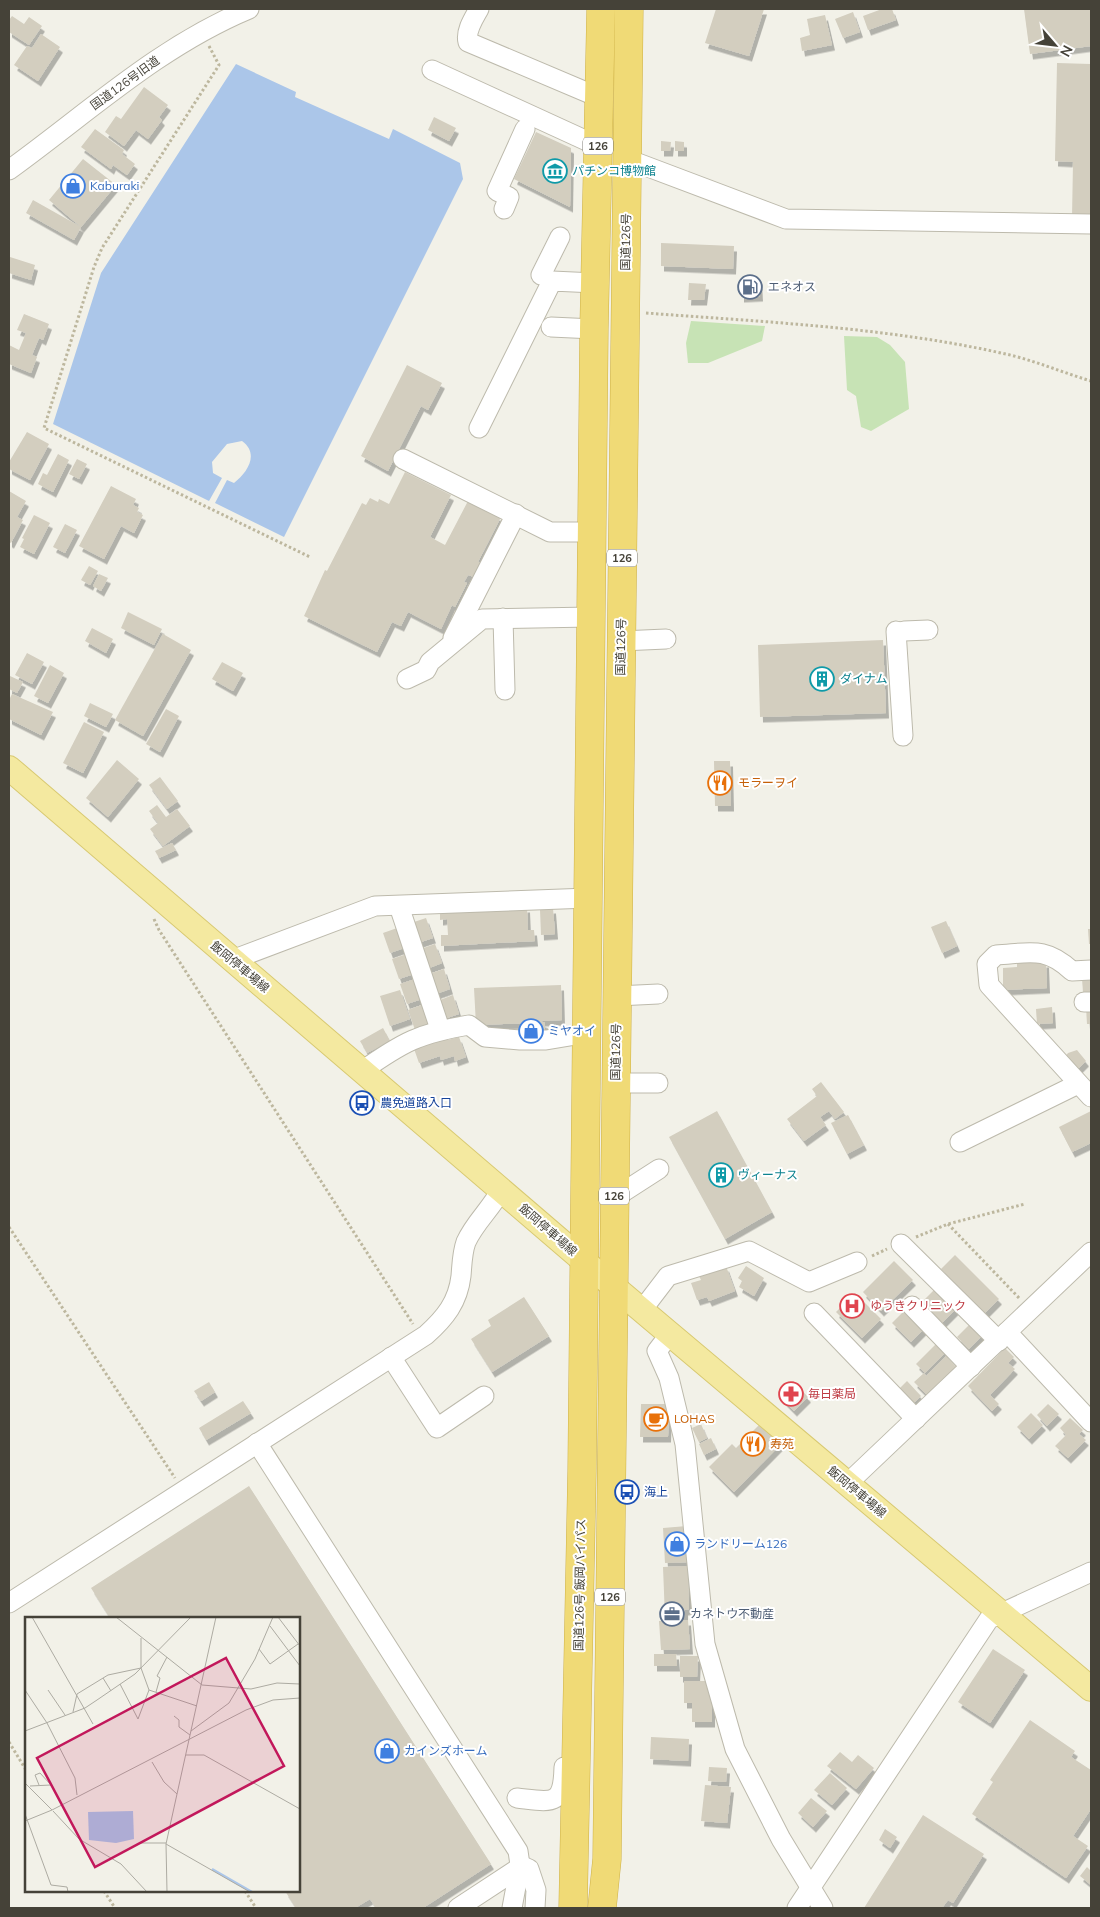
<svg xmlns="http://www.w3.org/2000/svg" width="1100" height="1917" font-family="Mulish,'Noto Sans JP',sans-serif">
<defs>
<filter id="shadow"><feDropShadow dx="3" dy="5.5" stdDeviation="0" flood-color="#0004"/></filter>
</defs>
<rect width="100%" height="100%" fill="#f2f1e8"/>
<!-- green -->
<g fill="#c7e3b5">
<path d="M691,321L765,326L762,341L708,363H688L686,343Z"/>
<path d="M844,336L877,337L890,345L905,362L909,409L871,431L861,427L856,396L847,390Z"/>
</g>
<!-- water -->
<path fill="#abc6e9" d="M236,64L296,92L295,97L389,139L393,129L460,163L463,179L284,537L215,503L227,480L234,483C247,473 260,454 242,441L227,444L212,462L213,473L222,478L209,501L53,424L101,273Z"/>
<!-- building -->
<g fill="#d3cebf" filter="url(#shadow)">
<path d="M716,9H764L749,56L705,43Z"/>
<path d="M882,9H892L896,20L868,30L863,16Z"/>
<path d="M1024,9H1091V46L1030,54Z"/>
<path d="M853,12L860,32L843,38L835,19Z"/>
<path d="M825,15L832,45L802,51L800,38L810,35L807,19Z"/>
<path d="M12,16L24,24L29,17L42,26L29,45L9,32V20Z"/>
<path d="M41,34L60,47L38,81L14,65L27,46L32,48Z"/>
<path d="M1057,63L1091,64V218H1072L1073,162L1055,161Z"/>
<path d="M144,87L168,105L159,117L162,120L148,139L136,130L124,146L105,132L116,116L121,119Z"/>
<path d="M434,117L456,128L449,141L428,130Z"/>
<path d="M95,129L124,150L122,154L135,164L127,175L113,165L111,169L81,147Z"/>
<path d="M536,132L571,148L570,207L514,179Z"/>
<path d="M661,141L671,142L670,151H661Z"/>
<path d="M675,141L684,142V151H675Z"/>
<path d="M83,159L116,185L81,227L49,200Z"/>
<path d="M33,200L81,227L74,240L26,213Z"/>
<path d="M661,243L734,246L733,269L661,266Z"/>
<path d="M10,257L35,265L31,280L9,273Z"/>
<path d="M741,278H759L760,296L741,297Z"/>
<path d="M689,283L706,284L704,300H688Z"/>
<path d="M24,314L49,324L43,340L39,338L32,355L37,357L31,373L9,364V345L19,350L26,333L17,330Z"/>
<path d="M407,365L442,383L428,410L421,406L388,471L361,456Z"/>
<path d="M27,432L49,444L30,480L9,469V462Z"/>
<path d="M58,454L69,460L53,492L38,484L43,473L47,475Z"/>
<path d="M77,459L87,464L79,479L69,474Z"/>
<path d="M405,472L451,495L430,537L445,545L468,501L501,517L478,562L481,563L474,577L468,575L464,582L467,583L455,607L452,605L441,629L408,612L401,626L392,622L377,652L304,616L325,570L327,571L362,503L366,505L370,498L378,502L379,499L389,504Z"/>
<path d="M111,486L136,499L133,505L139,508L137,512L143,515L134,533L121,526L104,559L79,546Z"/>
<path d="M9,491L26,501L17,517L23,520L11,543L9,542Z"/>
<path d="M34,515L50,523L34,554L20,547L24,539L22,538Z"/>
<path d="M65,524L77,530L65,553L53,547Z"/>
<path d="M89,566L98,571L90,585L81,580Z"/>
<path d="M99,574L108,578L101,591L93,586Z"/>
<path d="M128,612L162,629L154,645L121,628Z"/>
<path d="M92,628L113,639L106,653L85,641Z"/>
<path d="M163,634L191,650L143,736L115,720Z"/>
<path d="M883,640L886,713L760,717L758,645Z"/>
<path d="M27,653L44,662L32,684L15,675Z"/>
<path d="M222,662L243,673L233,691L212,679Z"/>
<path d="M50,665L64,673L48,703L34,696Z"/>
<path d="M10,676L23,682L17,693L9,689Z"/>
<path d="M12,694L53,712L41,735L9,719V700Z"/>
<path d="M90,703L113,714L106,727L84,716Z"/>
<path d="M166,709L179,716L160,752L146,744Z"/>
<path d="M84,722L104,732L83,773L63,763Z"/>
<path d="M117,760L139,779L108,817L86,798Z"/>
<path d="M714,761H730L731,806H715Z"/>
<path d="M160,777L178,801L167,809L149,785Z"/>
<path d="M157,805L166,817L177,809L190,826L163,846L150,829L158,823L149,811Z"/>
<path d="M172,843L176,850L159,858L155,851Z"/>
<path d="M527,907L528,930H534L535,941L441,946V935H448L447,919L440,920V911Z"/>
<path d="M553,908L555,934L541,935L540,909Z"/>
<path d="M426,918L433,938L415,944L408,924Z"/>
<path d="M946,921L957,946L942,953L931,927Z"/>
<path d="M400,927L407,947L390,953L383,933Z"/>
<path d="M1088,929H1091V944H1089Z"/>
<path d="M435,944L442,963L424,970L418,950Z"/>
<path d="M410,953L417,973L399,979L392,959Z"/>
<path d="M1046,962L1047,988L1003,990V968L1017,967V963Z"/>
<path d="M444,969L450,989L433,995L426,975Z"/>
<path d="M1091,977V993H1083L1082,978Z"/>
<path d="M418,978L425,998L407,1004L400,984Z"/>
<path d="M561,985L562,1020L540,1021L545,1023V1036H528V1023L476,1025L474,988Z"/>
<path d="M400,990L410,1019L390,1026L380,996Z"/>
<path d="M453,995L459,1014L441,1020L435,1002Z"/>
<path d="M427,1003L434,1024L415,1030L408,1010Z"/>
<path d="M1052,1007L1053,1023L1037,1024L1036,1009Z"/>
<path d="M1086,1007H1091V1024H1087Z"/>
<path d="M383,1028L390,1041L367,1053L360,1041Z"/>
<path d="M447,1037L448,1040L459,1037L466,1057L455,1061L454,1056L441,1060L440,1056L419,1063L413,1046Z"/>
<path d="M1077,1050L1086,1061L1075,1072L1063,1059L1068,1053Z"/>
<path d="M821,1082L844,1112L835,1119L829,1111L820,1117L826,1125L804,1141L787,1119L817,1096L812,1089Z"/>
<path d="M717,1111L772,1212L725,1239L669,1137Z"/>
<path d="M1091,1111V1143L1072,1152L1059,1127Z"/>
<path d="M848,1115L864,1145L847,1154L831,1123Z"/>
<path d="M955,1255L999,1299L985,1313L941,1269Z"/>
<path d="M894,1261L913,1280L881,1311L863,1292Z"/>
<path d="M726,1266L735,1291L709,1301L707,1297L697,1300L691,1283L701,1280L699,1276Z"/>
<path d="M746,1266L764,1278L754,1296L739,1287L742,1281L738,1278Z"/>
<path d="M938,1286L958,1307L941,1324L921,1303Z"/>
<path d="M855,1293L881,1319L862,1338L836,1312Z"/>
<path d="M524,1297L549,1336L492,1372L471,1339L491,1326L488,1320Z"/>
<path d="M906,1309L925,1328L911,1342L892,1323Z"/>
<path d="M971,1323L983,1335L969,1349L957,1337Z"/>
<path d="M937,1343L946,1352L925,1373L916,1364Z"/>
<path d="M1005,1348L1014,1357L1008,1363L1015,1369L990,1395L999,1404L992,1411L968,1386Z"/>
<path d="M946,1356L958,1369L939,1388L936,1386L927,1395L914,1382L924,1373L926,1376Z"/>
<path d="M793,1381L808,1397L794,1411L778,1395Z"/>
<path d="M907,1381L921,1396L911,1406L896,1392Z"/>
<path d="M209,1382L215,1392L201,1401L194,1391Z"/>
<path d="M243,1401L251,1413L206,1440L199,1428Z"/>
<path d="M641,1404H669L668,1437H640Z"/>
<path d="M1048,1404L1059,1414L1047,1426L1037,1415Z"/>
<path d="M1031,1413L1043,1425L1029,1439L1017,1427Z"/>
<path d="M1070,1418L1083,1430L1079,1434L1086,1440L1068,1458L1055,1446L1066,1435L1060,1428Z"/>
<path d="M761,1423L781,1444L734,1492L709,1467L732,1444L736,1448Z"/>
<path d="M701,1424L707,1438L699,1442L692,1428Z"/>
<path d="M711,1438L716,1449L704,1455L699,1444Z"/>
<path d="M249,1486L491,1864L423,1908H376L370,1899L355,1908H296L285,1891H299V1618H110L91,1588Z"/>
<path d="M687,1526L689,1562L665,1563L663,1528Z"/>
<path d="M688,1566L689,1609L685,1610V1617L665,1618L663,1567Z"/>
<path d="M688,1620L690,1649L661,1650L659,1621Z"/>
<path d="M993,1649L1025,1670L990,1723L958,1702Z"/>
<path d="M654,1654H676L677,1666H654Z"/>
<path d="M680,1656H698L697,1677H680Z"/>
<path d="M684,1681H712V1722H692V1703H684Z"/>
<path d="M1030,1720L1075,1751L1071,1757L1091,1770V1809L1073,1836L1088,1846L1066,1878L972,1814L993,1782L990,1780Z"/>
<path d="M651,1737L689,1739L688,1761L650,1759Z"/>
<path d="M840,1752L852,1762L858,1755L874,1768L856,1789L827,1766Z"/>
<path d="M709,1767L727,1768L726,1782L708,1781Z"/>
<path d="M830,1773L847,1788L832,1805L814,1790Z"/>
<path d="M705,1785L731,1787L727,1823L701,1821Z"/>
<path d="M811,1798L827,1811L813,1827L798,1813Z"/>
<path d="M923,1815L984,1854L953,1903L948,1900L942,1908H864Z"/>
<path d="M885,1829L897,1837L890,1848L879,1840Z"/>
<path d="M1087,1867L1091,1871V1885L1080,1876Z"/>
</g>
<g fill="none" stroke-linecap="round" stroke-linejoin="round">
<!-- minor casing -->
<g stroke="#bdbaac" stroke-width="21">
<g id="minor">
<path d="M479,9C474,18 465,31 468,42L598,97"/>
<path d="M432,70L598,146"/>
<path d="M627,159L786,219L1091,224"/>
<path d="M9,170C88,113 158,47 249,9"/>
<path d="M504,209L509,197L497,191L525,129"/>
<path d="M541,275L560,237"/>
<path d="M551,327L594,329"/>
<path d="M479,428L552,281L595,283"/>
<path d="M403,459L550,532H592"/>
<path d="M503,618L505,690"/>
<path d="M896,631L903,736"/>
<path d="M904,631L928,630"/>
<path d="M453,638L516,514"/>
<path d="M621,641L666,639"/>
<path d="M407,679L426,670L430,662L482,619L591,617"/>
<path d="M399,906L438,1023"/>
<path d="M232,960L375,906L589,898"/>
<path d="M1091,970L1072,971C1045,946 1030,953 996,955L987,964L989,985L1091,1097"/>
<path d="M617,996L658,994"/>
<path d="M1084,1002H1091"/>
<path d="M362,1071C403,1042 420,1033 469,1025L485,1037L520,1040H546L576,1035L587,1030"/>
<path d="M616,1083H658"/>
<path d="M960,1142L1078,1084"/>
<path d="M614,1198L659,1169"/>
<path d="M901,1244L999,1341"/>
<path d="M912,1306L971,1367"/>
<path d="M642,1310L668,1276L749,1251L809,1282L857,1262"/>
<path d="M814,1313L916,1419"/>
<path d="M1007,1332L1091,1422"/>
<path d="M670,1334L657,1351L669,1378L685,1444L705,1644L735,1749L781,1839L823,1908"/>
<path d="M391,1357L437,1428L484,1396"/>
<path d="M257,1443L518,1851L520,1865L512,1908"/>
<path d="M847,1484L1091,1252"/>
<path d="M9,1603L426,1335C445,1318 458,1302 461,1276C462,1265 462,1253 466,1242C475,1222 491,1209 501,1190"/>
<path d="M517,1798C552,1802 563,1807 564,1767"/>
<path d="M520,1865L529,1869L536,1890L535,1908"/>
<path d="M458,1908L519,1868"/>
<path d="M797,1908L989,1619L1091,1572"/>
</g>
</g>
<!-- major casing -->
<g stroke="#d8c971" stroke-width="26">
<path id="major" d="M9,768L613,1286L1091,1689"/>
</g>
<!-- highway casing -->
<g stroke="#ceb147" stroke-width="29">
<g id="highway">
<path d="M573,1908L582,1471L594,329L601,9"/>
<path d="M602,1908L607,1859L629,9"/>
</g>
</g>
<!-- path -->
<g stroke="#bdb79e" stroke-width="3" stroke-dasharray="2.5 2.5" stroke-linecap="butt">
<path d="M209,46L219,65L102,248L94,267L44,428L310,557"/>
<path d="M646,313C764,322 884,327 1001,353C1031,359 1061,372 1091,381"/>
<path d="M154,919L159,930L413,1324"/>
<path d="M948,1224L1020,1299"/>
<path d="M9,1227L175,1478"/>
<path d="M916,1237L948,1224L1025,1204"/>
<path d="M872,1256L887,1249"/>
<path d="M9,1742L26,1770"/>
<path d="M104,1891L115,1908"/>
<path d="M245,1891L256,1908"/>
</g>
<!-- minor -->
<use href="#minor" stroke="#fff" stroke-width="19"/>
<!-- major -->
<use href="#major" stroke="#f4e9a0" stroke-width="24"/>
<!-- highway -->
<use href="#highway" stroke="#f0da76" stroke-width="28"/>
</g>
<!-- icons -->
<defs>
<g id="museum-ring" transform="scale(1.25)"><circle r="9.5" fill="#fff" stroke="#0f9aa8" stroke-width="1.5"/><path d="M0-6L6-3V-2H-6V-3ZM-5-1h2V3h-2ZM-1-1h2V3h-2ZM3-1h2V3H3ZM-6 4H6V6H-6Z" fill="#0f9aa8"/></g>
<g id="shop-ring" transform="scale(1.25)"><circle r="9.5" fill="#fff" stroke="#3f7fe0" stroke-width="1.5"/><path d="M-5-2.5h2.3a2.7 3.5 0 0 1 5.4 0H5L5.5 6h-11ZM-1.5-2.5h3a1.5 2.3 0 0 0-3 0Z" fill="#3f7fe0"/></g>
<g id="fuel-ring" transform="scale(1.25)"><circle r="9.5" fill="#fff" stroke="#5c6f8a" stroke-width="1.5"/><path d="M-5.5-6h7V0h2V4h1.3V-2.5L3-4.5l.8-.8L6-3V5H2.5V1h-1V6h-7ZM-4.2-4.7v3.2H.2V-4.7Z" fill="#5c6f8a"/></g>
<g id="building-ring" transform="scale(1.25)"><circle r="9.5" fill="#fff" stroke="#0f9aa8" stroke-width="1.5"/><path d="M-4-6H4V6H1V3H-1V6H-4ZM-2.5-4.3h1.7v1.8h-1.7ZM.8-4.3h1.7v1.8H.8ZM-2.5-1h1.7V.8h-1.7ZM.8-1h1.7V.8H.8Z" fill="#0f9aa8"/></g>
<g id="restaurant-ring" transform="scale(1.25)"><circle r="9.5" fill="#fff" stroke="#e8710a" stroke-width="1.5"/><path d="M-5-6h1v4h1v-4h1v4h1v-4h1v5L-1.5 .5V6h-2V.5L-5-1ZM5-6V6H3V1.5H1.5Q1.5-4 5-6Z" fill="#e8710a"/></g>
<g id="bus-ring" transform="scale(1.25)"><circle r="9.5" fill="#fff" stroke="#1a4fb4" stroke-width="1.5"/><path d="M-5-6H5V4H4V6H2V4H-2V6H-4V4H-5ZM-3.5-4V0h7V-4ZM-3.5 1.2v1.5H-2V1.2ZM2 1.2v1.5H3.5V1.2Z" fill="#1a4fb4"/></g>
<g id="hospital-ring" transform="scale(1.25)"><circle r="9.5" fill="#fff" stroke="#e0444e" stroke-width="1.5"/><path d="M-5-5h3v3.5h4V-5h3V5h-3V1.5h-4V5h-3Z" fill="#e0444e"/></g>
<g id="pharmacy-ring" transform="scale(1.25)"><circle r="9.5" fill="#fff" stroke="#e0444e" stroke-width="1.5"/><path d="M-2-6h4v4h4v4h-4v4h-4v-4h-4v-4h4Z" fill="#e0444e"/></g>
<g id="cafe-ring" transform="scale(1.25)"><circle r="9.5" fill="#fff" stroke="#e8710a" stroke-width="1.5"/><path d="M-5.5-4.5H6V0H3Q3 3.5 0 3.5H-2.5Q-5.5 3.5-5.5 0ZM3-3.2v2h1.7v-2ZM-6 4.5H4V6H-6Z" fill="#e8710a"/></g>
<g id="office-ring" transform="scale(1.25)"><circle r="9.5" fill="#fff" stroke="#5c6f8a" stroke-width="1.5"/><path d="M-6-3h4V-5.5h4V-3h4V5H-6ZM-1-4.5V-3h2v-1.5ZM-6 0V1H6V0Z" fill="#5c6f8a"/></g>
</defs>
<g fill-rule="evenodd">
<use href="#museum-ring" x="555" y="171"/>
<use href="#shop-ring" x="73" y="186"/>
<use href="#fuel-ring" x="750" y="287"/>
<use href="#building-ring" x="822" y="679"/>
<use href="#restaurant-ring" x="720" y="783"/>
<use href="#shop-ring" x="531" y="1031"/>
<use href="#bus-ring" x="362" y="1103"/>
<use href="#building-ring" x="721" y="1175"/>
<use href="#hospital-ring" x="852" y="1306"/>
<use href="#pharmacy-ring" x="791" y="1394"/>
<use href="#cafe-ring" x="656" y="1419"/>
<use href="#restaurant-ring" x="753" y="1444"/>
<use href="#bus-ring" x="627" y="1492"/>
<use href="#shop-ring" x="677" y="1544"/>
<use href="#office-ring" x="672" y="1614"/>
<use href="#shop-ring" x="387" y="1751"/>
</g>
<g text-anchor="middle" stroke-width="4" stroke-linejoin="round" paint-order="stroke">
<!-- shield labels -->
<g fill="#fff" stroke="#7d7b74" stroke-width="1">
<rect x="583" y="137.5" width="30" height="17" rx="4"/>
<rect x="607" y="549.5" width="30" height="17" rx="4"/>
<rect x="599" y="1187.5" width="30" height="17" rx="4"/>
<rect x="595" y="1588.5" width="30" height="17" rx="4"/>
</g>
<g font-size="11" font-weight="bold" fill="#454238">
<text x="598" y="150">126</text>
<text x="622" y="562">126</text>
<text x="614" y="1200">126</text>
<text x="610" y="1601">126</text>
</g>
<!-- street labels -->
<g font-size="12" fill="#454238" stroke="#fff">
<text transform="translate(125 83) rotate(-36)" y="4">国道126号旧道</text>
<text transform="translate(626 242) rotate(-89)" y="4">国道126号</text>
<text transform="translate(621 647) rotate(-89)" y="4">国道126号</text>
<text transform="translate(240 967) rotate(40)" y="4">飯岡停車場線</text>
<text transform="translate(616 1052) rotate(-89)" y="4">国道126号</text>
<text transform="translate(548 1230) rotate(41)" y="4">飯岡停車場線</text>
<text transform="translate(857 1492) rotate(40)" y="4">飯岡停車場線</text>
<text transform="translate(580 1585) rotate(-89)" y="4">国道126号 飯岡バイパス</text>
</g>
<!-- culture labels -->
<g font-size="12" fill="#0d838f" stroke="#fff" text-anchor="start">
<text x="572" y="175">パチンコ博物館</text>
<text x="840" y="683">ダイナム</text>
<text x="738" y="1179">ヴィーナス</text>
</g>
<!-- shop labels -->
<g font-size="12" fill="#366cbe" stroke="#fff" text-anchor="start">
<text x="90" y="190">Kaburaki</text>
<text x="548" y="1035">ミヤオイ</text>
<text x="694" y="1548">ランドリーム126</text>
<text x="404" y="1755">カインズホーム</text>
</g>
<!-- service labels -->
<g font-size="12" fill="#4e5e75" stroke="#fff" text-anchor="start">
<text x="768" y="291">エネオス</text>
<text x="690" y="1618">カネトウ不動産</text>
</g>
<!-- food labels -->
<g font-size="12" fill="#c56008" stroke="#fff" text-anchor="start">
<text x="738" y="787">モラーヲイ</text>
<text x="674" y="1423">LOHAS</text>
<text x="770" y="1448">寿苑</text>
</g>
<!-- transit labels -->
<g font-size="12" fill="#164399" stroke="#fff" text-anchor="start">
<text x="380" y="1107">農免道路入口</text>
<text x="644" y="1496">海上</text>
</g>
<!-- health labels -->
<g font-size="12" fill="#be3a42" stroke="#fff" text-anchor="start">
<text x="870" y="1310">ゆうきクリニック</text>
<text x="808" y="1398">毎日薬局</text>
</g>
</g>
<!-- overview -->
<g transform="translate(25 1617)">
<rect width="275" height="275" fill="#f2f1e8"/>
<path d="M108,194L109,222L91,226L64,223L63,195Z" fill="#abc6e9"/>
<path fill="none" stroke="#abc6e9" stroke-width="2.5" d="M187,252L227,275"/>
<path fill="none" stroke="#adaba2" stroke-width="1" d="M7,0L68,107M91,0L177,68L226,72L252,66L275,67M253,0L275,29M245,9L275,49M234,32L245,47L273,27M78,61L86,74M95,67L113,102L124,73L116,51V21M0,73L22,106L50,161L52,178M23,73L40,98M124,73L172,89M131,75L135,61L132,59L142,40M48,95L52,77L83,58L116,51M149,99L154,103V110L165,118M0,114L60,91L72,83L110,57L166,0M166,114L204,86L230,42L248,0M161,138H179L275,192M127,145L139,165L152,177M0,166L27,193M5,169L26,168L15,156L10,158L14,168M28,194L54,222L96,247L122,275M0,197L26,268L42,270L43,275M0,204L27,193L221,93L248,83L275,81M116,226H141M141,227L225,275M142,275L141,227L191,0"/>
<path fill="#c2185b" fill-opacity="0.15" stroke="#c2185b" stroke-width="2.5" d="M201,41L259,149L70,250L12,141Z"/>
<rect width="275" height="275" fill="none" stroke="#454238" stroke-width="2.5"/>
</g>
<!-- border -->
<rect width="1100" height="1917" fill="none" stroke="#454238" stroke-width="20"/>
<!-- north arrow -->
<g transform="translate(1055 45) rotate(118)" stroke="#ffffff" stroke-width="4" paint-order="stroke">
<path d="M0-4L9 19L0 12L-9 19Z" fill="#454238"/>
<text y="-8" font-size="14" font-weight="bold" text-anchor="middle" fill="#454238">N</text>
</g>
</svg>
